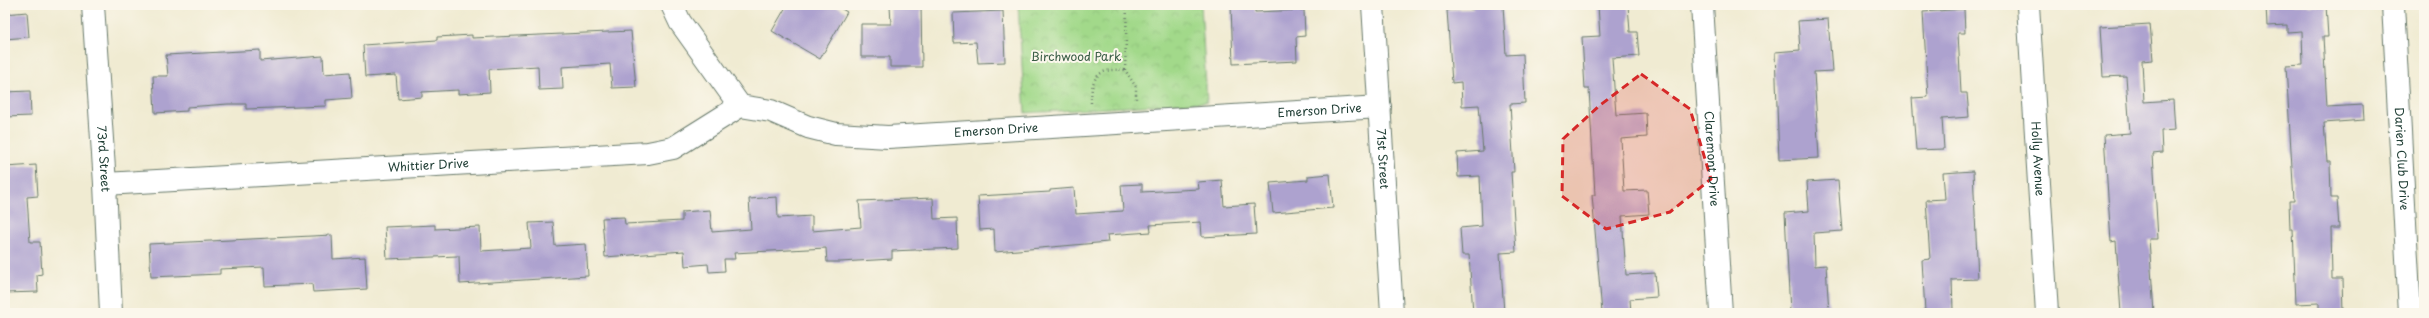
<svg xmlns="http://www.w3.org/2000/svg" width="2429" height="318" font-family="'Playpen Sans',sans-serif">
<defs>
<pattern id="park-crowns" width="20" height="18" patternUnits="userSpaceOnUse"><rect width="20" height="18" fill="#a2d98a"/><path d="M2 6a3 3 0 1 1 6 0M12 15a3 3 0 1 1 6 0" fill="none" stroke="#8bbb78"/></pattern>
</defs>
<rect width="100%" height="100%" fill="#fbf7ec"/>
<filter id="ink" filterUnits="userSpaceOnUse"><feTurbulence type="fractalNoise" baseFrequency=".025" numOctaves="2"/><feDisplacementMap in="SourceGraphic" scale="8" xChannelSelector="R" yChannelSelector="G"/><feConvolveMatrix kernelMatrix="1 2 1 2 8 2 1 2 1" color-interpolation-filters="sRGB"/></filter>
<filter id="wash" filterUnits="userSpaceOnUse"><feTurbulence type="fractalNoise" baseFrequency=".012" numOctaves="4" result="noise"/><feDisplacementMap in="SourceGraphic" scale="16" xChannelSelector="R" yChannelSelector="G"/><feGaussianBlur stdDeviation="0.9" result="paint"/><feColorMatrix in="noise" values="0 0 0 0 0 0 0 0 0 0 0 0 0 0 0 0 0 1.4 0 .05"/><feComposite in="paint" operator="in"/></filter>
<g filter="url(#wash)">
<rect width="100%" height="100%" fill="#f0ebd2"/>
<!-- park -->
<path fill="url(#park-crowns)" stroke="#608b5f" d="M1018,5H1201L1207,102L1025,113Z"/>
<g id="blocks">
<!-- building -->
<g fill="#ada2cf">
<path d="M787,5H835L847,12L820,59L772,31Z"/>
<path d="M921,5L922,67H890V57H861V24H891L890,6Z"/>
<path d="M1231,5H1255V12L1304,10L1305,36L1296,37L1297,61L1233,64Z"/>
<path d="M1473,5H1503L1506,55L1523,54L1525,103L1510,104L1514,172H1511L1516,252L1500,253L1504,313H1473L1469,255H1462L1460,228L1482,226L1480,176L1458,177L1457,153L1483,151L1479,105L1462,106L1461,82L1452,83L1447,10L1473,9Z"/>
<path d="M1598,5H1628L1630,32H1637L1639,56L1612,58L1616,115L1646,113L1647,137L1621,139L1624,191L1647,190L1649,214L1622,216L1626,275L1655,273L1657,297L1630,299L1631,313H1602L1592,195H1595L1589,89H1585L1582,37L1600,36Z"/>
<path d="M2266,5H2326L2328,37H2323L2327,107L2363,105L2364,120L2324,123L2327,162H2330L2331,198H2337L2339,228H2331L2332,279H2342L2343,313H2319V303L2296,304L2293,229H2290L2289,201H2294L2286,66L2303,65L2302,31L2287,32V25L2267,26Z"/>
<path d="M1964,9L1965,33H1958L1961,93H1967L1969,117L1942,119L1944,149L1916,150L1912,98L1928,97L1923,12Z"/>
<path d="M1003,11L1005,62L978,63L976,42L954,43L953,13Z"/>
<path d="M27,12L29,37L5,39V14Z"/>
<path d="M1828,19L1832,71L1814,72L1819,158L1779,160L1775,52L1800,50L1798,21Z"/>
<path d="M2150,24L2153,60L2142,61L2144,102L2173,100L2175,130L2161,131L2162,153L2153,154L2158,239H2149L2154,313H2121L2116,241L2111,242L2104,135L2130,133L2126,76L2103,77L2100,27Z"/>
<path d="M631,31L636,87L612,88L610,64L562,67L563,89L539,90L538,66L489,69L490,92L458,94V90L422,92V97L398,99L396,75L365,77L363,45L437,40V37L472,35V38Z"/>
<path d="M260,50V61L323,56L324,74L350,72L352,98L326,100V106L246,109V104H228L187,107V111L155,113L153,76H168L166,55Z"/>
<path d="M30,91L31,116L5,117V92Z"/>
<path d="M36,165L38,196L27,197L30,242H40L42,274L37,275L38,292L5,293V167Z"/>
<path d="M1973,171L1978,279L1952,280L1953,310L1925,312L1922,260L1930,259L1926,200L1945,199L1943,173Z"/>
<path d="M1330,174L1333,208L1273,213L1270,183L1308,180V176Z"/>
<path d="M1222,180L1224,206L1254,204L1256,234L1202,237L1201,222L1150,225L1151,232L1107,235L1108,242L995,252L994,229L980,230L978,196L1050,192V190L1074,188L1076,214L1123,211L1121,185L1142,184V192L1199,189L1198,182Z"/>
<path d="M1838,180L1842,231L1814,233L1815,266L1826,265L1829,313H1790L1785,213L1809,211L1807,182Z"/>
<path d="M777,197L778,218L812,216V231L861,227L859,201L933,198L934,219L957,218L958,248L892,251V259L840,262H827L826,248L734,253L735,259H724L725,271L709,272L708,264L685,266L684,251L605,257L602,218L624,217L625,224L682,221V212L710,210L712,232L751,229L749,199Z"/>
<path d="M553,222L555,246L586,244L588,276L460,284L459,256H457L387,259L385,227L435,225V229L480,227L481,251L531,248L529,223Z"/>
<path d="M332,235L333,259L365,257L367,289L313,292L312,284L265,286L264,267L220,269V274L151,277L149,244Z"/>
</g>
</g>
</g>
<g filter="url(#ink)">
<use href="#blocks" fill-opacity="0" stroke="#687a6b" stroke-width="1"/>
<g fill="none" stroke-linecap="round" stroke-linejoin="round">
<!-- minor casing -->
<g stroke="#687a6b" stroke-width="24">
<g id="minor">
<path id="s1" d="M93,5L105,184L111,313"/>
<path id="s2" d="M672,5L680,22L740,106L771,111L808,127L836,134L888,137L1380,107"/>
<path id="s3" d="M1373,5L1392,313"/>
<path id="s4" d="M1702,5L1721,313"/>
<path id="s5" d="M2028,5L2047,313"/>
<path id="s6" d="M2393,5L2410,313"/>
<path id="s7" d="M105,184L648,153L673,148L740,106"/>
</g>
</g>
<!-- path -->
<g stroke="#687a6b" stroke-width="2.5" stroke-dasharray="1 3" stroke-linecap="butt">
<path d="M1127,5L1125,70L1136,87V101"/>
<path d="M1091,103C1091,77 1097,68 1125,70"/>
</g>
<!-- minor -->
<use href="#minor" stroke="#fff" stroke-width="22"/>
</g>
</g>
<!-- marked area -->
<path fill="#d62828" fill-opacity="0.2" stroke="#d62828" stroke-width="3" stroke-dasharray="8 5" stroke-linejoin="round" d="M1641,74L1690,109L1711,179L1670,212L1606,229L1562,196L1563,139L1599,106Z"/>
<g text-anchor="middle" stroke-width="4" stroke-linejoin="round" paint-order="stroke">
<!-- park labels -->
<g font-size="12" fill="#395c45" stroke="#fbf7ec">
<text x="1076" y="61">Birchwood Park</text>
</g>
<!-- street labels -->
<g font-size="12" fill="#1f3d34" stroke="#fbf7ec">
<text dy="4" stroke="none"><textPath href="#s2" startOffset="707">Emerson Drive</textPath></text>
<text dy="4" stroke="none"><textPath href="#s2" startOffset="383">Emerson Drive</textPath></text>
<text dy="4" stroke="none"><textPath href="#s1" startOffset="154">73rd Street</textPath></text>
<text dy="4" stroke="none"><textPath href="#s3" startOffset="154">71st Street</textPath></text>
<text dy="4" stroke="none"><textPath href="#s4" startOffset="154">Claremont Drive</textPath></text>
<text dy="4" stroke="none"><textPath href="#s5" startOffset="154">Holly Avenue</textPath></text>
<text dy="4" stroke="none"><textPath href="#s6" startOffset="154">Darien Club Drive</textPath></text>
<text dy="4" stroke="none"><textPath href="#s7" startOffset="324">Whittier Drive</textPath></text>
</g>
</g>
<!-- margin -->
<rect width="2429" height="318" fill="none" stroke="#fbf7ec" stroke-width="20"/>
</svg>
